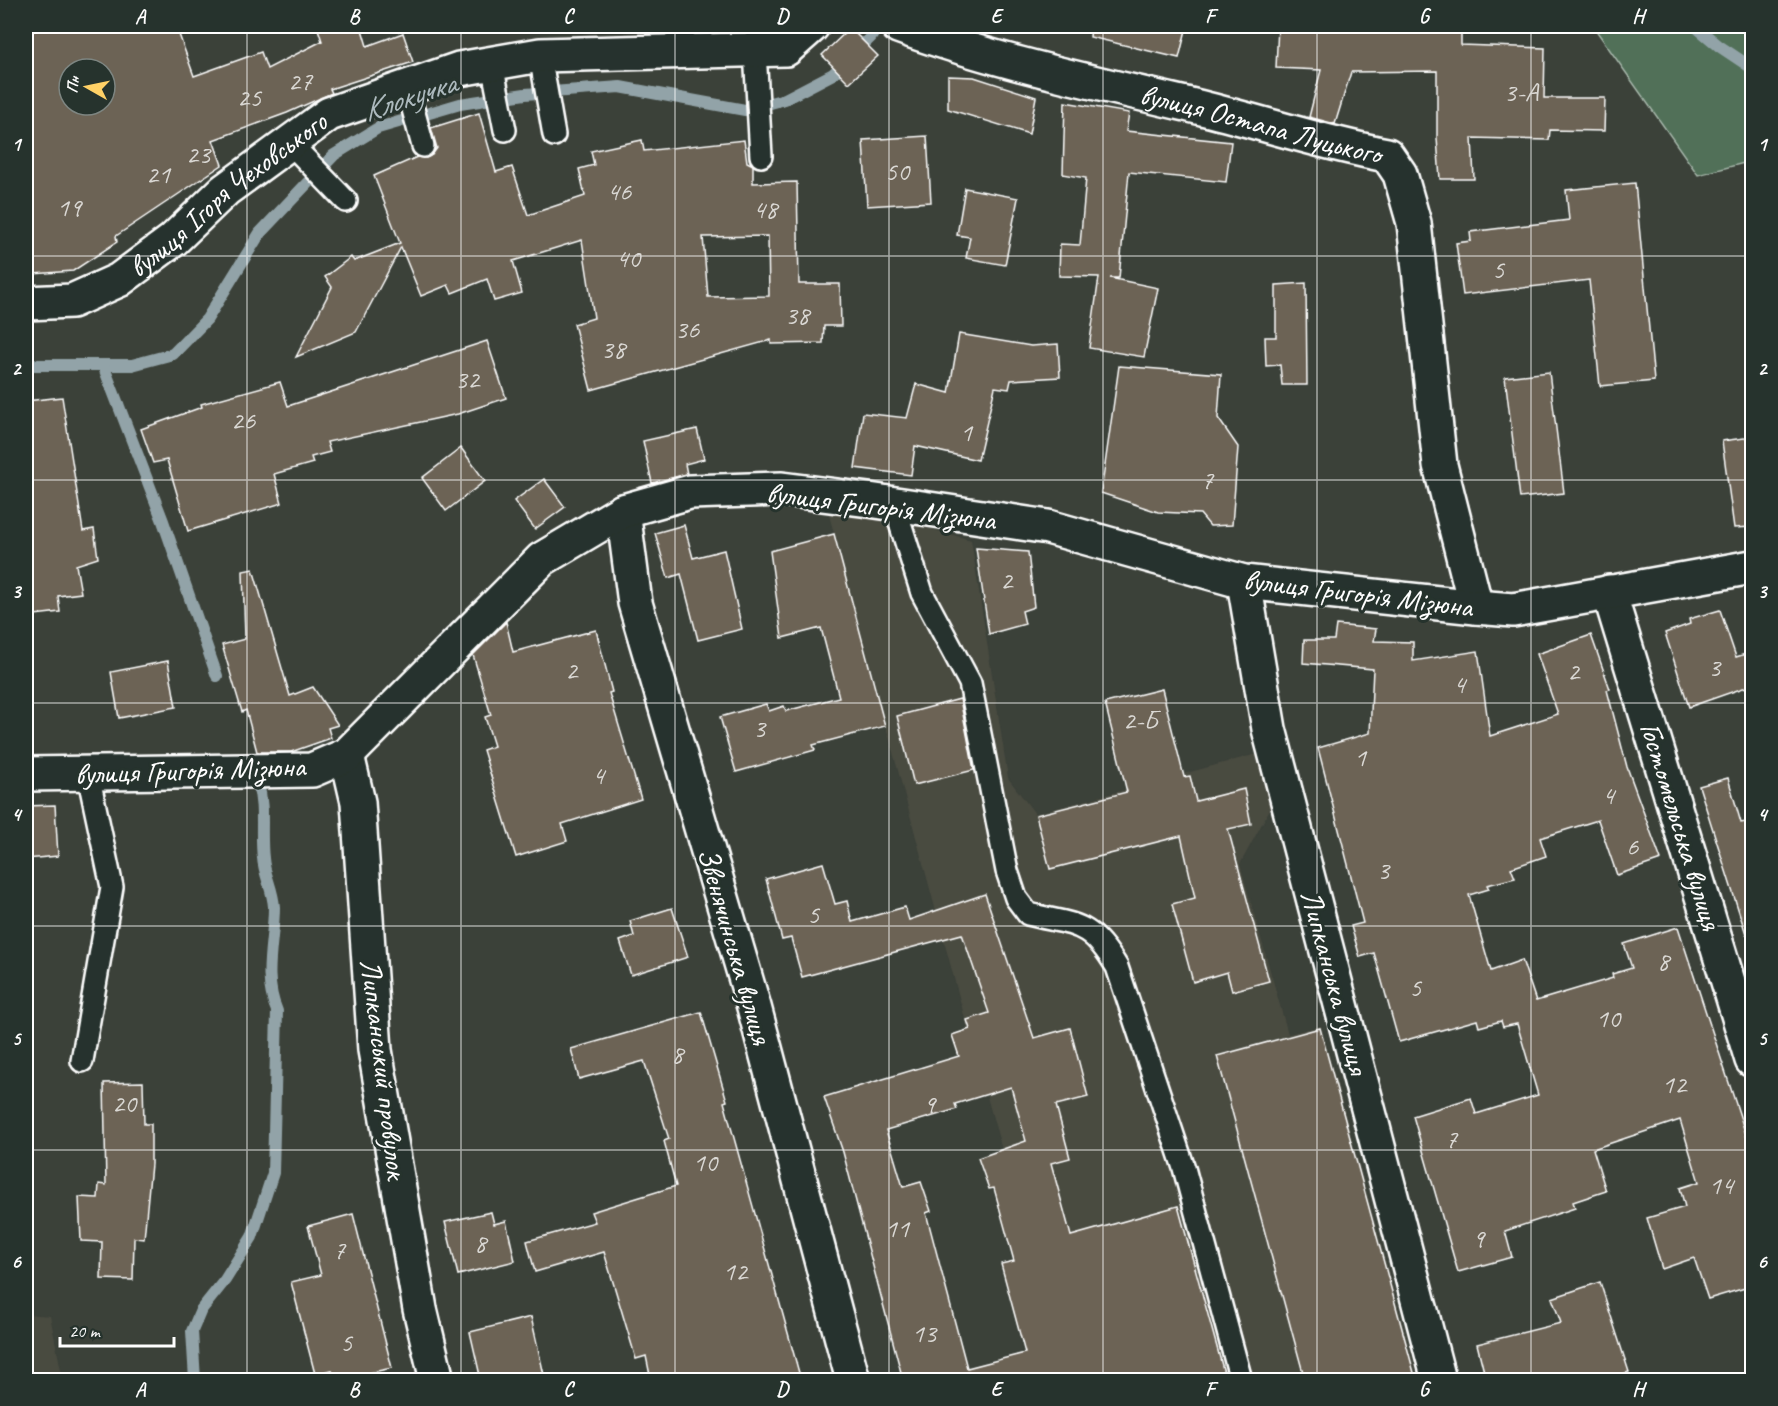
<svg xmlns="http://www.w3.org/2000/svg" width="1778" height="1406" font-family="Caveat,sans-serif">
<rect width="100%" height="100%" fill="#3b4139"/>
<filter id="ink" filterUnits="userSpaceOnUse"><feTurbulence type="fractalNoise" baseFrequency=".0167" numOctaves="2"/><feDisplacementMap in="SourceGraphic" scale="12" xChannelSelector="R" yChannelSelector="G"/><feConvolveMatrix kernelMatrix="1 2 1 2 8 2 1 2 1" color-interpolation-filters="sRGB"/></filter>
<g filter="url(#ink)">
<!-- built -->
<g fill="#4a4b41">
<path d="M825,500L971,540L1008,778L1035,814L1257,754L1271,807L1240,864L1288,1034L1321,1026L1418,1380H1067L967,1026Z"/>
<path d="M26,1314L50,1316L63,1380H26Z"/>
</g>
<!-- green -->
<path fill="#517059" stroke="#a8b8ac" stroke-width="1.5" d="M1593,26H1752V161L1698,175Z"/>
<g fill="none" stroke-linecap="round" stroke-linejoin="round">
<!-- stream -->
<g stroke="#92a3a8" stroke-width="12">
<path d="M1695,26L1719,46L1752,68"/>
<path d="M26,365H132L173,354L207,319L260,233L334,155L378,128L460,104L525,94L620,87L745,110L785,99L833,74L871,37L878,26"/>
<path d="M103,365L163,521L217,676"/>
<path d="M195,1380L192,1331L201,1310L225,1280L252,1237L273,1173L277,1011C262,976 274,943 274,907C273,889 264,875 263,858C260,833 265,808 258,784"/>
</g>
</g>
<!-- building -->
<g fill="#6c6355" stroke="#fff" stroke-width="1.5" fill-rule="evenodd">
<path d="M50,26H176L194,76L261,52L267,69L322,41L317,26H361L367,46L403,33L413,62L330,89L332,93L287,113L213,140L222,165L116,236L117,242L73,271L33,274L32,258H26V33ZM69,69H105V105H69Z"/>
<path d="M1091,26H1187L1179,58L1090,37Z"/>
<path d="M1278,26H1461V45L1545,48L1544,98H1605L1604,131L1550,130L1549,140L1472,138L1474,179H1440L1437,138V71L1351,72L1335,124L1309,117L1321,70L1276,68Z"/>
<path d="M850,28L878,56L849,83L822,55Z"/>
<path d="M948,76L974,77L1036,97L1029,134L948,109Z"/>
<path d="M1065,102L1129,113L1126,131L1231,142L1226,182L1129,172L1119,278H1110L1158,288L1144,357L1089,348L1099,277L1059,276L1060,244L1080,245L1086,178L1063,174Z"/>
<path d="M479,113L496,172L512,167L528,215L585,196L579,169L594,165L591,151L642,140L644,151L744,140L747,162L753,165V183L797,182L799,284H840L841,326H824L823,343L771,344V340L591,390L574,324L594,318L582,240L513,261L522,293L494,301L487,279L452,293L448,285L421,296L401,247L356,332L296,357L332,287L325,277L351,257L354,261L400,243L374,176L417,157L426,158L432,155L437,148L431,128ZM768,236L769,296L708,297L703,237Z"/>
<path d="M927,136L931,202L867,206L863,140Z"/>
<path d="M1635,183L1654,381L1600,386L1589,280L1463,295L1456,243L1471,241L1470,232L1569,220L1566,190Z"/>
<path d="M965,188L1018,198L1005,265L966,258L970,237L957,235Z"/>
<path d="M1306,283L1307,385H1282L1280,365L1266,366L1265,337H1276V285Z"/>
<path d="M959,334L1031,346L1058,344L1060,377L1011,380L1009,389L995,387L978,460L915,446L911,475L855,468L863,413L907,418L916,384L949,393Z"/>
<path d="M487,341L506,398L458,414L327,442L330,452L311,457L313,463L274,474L282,503L188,531L167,460L153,463L141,429L202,407L201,404L280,382L288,406Z"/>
<path d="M1119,366L1221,374L1218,418L1238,447L1232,525L1210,526L1200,514L1158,512L1101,493Z"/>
<path d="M1549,372L1564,493L1520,498L1505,377Z"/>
<path d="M62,397L83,531L94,529L98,558L76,565L81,593L58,596L60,612L26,616V401Z"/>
<path d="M697,429L704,459L685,464L687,474L652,483L643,441Z"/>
<path d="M1752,437V527L1734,528L1722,441Z"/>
<path d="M461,448L485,481L446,511L422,478Z"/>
<path d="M544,479L565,507L535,529L514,501Z"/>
<path d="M684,525L693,558L724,550L742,629L698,640L681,574L668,578L655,533Z"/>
<path d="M834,534L885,726L813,745L815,750L736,772L720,717L766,704L769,711L784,706L786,711L839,697L821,628L782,638L770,551Z"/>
<path d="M976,548L1028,552L1034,607L1022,611L1025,624L989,634Z"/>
<path d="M253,569L290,696L313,687L338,725L328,728L331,738L291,752H257L246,710L242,712L222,645L245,639L243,571Z"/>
<path d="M1720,610L1736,657L1752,652V685L1689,707L1665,633L1690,624L1689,619Z"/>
<path d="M506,622L513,652L596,630L612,692L609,693L641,799L562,824L567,841L519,856L516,857L483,750L494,746L485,717L491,715L473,655Z"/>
<path d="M1336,625L1376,629L1374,641L1413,642V661L1478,651L1490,736L1558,714L1537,654L1591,635L1610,689L1607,690L1627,767L1661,860L1617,875L1598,820L1540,838L1546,856L1511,868L1515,878L1487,885L1489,889L1469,895L1491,971L1522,960L1536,1001L1613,978L1612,974L1632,968L1624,944L1678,927L1747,1138L1752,1137V1286L1708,1299L1694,1258L1662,1269L1647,1218L1685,1207L1680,1188L1699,1182L1680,1120L1593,1149L1606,1191L1573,1202L1575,1208L1505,1231L1512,1257L1458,1272L1413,1116L1471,1098L1476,1114L1538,1095L1517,1024L1503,1027L1501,1021L1479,1027L1477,1020L1399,1042L1374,953L1360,957L1351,926L1363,923L1318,748L1370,733L1373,669L1303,663L1304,640H1334Z"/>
<path d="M168,661L176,707L119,718L111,672Z"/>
<path d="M1162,689L1184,777L1190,776L1196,801L1244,789L1251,824L1228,829L1269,981L1232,991L1227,972L1193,982L1172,904L1195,898L1181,836L1050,869L1036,815L1127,792L1105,703Z"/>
<path d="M960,699L974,770L914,785L897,716Z"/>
<path d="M1728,778L1741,823L1746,822L1752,843V933L1746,934L1699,786Z"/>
<path d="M55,805L58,856L26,859V806Z"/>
<path d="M823,863L835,904L847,901L852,922L905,907L909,920L985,894L1034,1038L1070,1028L1088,1097L1056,1105L1070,1158L1051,1163L1071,1236L1178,1206L1226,1380H903L843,1152L824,1097L959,1056L952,1035L970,1029L967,1020L989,1013L962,934L802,977L791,938L782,940L766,879ZM1011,1087L1026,1141L978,1158L989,1189L994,1188L1014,1261L1001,1264L1025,1353L967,1368L926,1213L931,1211L921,1182L903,1187L886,1130L957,1109L955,1104Z"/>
<path d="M672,908L688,957L631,975L620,941L634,936L630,921Z"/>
<path d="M701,1012L727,1101L724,1102L801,1380H651L646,1356L636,1359L604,1252L535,1272L527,1241L595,1222L591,1212L676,1186L664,1141L669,1139L644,1061L579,1079L571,1049Z"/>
<path d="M1320,1028L1416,1380H1305L1217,1056Z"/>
<path d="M143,1082L144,1124H151V1164L144,1239L134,1238L133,1280L101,1279L102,1242L81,1241L79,1197L98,1198L99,1184L106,1185L104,1083Z"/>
<path d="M491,1212L494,1224L506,1221L515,1261L458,1275L445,1222Z"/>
<path d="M353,1214L392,1368L335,1380L332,1370L315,1374L291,1282L321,1275L308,1226Z"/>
<path d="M1600,1282L1629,1372L1604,1380H1486L1477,1344L1561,1323L1552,1298Z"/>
<path d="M531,1317L544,1375L520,1380H481L470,1332Z"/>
</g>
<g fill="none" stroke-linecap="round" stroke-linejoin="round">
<!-- service casing -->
<g stroke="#fff" stroke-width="26">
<g id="service">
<path d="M755,51L761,156"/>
<path d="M540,55L554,135"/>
<path d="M492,64L505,130"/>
<path d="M407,87L423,146"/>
<path d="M290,143L346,201"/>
<path d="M894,504L922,593L970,683L1007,871L1016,898L1028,914C1077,926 1089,920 1117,967L1184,1168L1241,1380"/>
<path d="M82,1061L112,887L88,774"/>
</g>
</g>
<!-- minor casing -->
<g stroke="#fff" stroke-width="38">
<g id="minor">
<path id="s1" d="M898,26C998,63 1103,84 1206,109C1267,124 1326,144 1387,155L1400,174L1414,223L1440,465L1476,607"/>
<path id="s2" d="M26,303L72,301L119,280L173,240L225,190L329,114L459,69L540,55L786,49L812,26"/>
<path d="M623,511L635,603L754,1007L853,1380"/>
<path d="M1244,582L1269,729L1439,1380"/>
<path d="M1609,592L1752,1060"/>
<path d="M347,755L358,802L375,1050L420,1309L437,1380"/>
<path d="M26,774L312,770L347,755L542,559L623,511L690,492L782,489L869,500L1048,527L1244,582L1476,607L1513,610L1752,567"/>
</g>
</g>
<!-- service -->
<use href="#service" stroke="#26332d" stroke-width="21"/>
<!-- minor -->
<use href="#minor" stroke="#26332d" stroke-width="33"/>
</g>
</g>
<!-- grid -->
<path fill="none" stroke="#fff" stroke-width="1.5" stroke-opacity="0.55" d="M247,26V1380M461,26V1380M675,26V1380M889,26V1380M1103,26V1380M1317,26V1380M1531,26V1380M26,256H1752M26,480H1752M26,703H1752M26,926H1752M26,1150H1752"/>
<g text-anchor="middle" stroke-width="6" stroke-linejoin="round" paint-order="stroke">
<!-- number labels -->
<g font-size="27" fill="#dad8d4">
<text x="300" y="90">27</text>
<text x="1521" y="101">3-А</text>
<text x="249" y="106">25</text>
<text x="198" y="163">23</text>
<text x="897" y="180">50</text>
<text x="158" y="183">21</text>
<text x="619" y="200">46</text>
<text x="69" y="216">19</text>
<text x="765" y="218">48</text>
<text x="628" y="267">40</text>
<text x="1498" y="278">5</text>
<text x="797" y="324">38</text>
<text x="687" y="338">36</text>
<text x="613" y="358">38</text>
<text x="467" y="388">32</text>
<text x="243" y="429">26</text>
<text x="966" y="441">1</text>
<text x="1207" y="489">7</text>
<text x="1006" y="589">2</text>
<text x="1714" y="676">3</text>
<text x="571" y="679">2</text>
<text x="1573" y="680">2</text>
<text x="1459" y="693">4</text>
<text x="1140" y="729">2-Б</text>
<text x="759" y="737">3</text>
<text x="1360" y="766">1</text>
<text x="598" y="784">4</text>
<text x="1608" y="804">4</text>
<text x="1632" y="855">6</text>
<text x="1383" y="879">3</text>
<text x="813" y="923">5</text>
<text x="1663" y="970">8</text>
<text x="1415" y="996">5</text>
<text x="1608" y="1027">10</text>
<text x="677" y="1063">8</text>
<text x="1674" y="1093">12</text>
<text x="124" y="1112">20</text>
<text x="929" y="1113">9</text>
<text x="1451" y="1148">7</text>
<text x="705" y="1171">10</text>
<text x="1721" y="1194">14</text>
<text x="897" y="1237">11</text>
<text x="1478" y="1247">9</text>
<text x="480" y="1252">8</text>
<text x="339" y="1259">7</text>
<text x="735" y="1280">12</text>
<text x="924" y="1342">13</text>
<text x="346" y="1351">5</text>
</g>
<!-- street labels -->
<g font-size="30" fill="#fff" stroke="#26332d">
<text dy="10" stroke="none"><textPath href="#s1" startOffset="376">вулиця Остапа Луцького</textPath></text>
<text dy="10" stroke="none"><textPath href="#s2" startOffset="236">вулиця Ігоря Чеховського</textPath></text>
<text transform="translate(881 506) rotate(7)" y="10">вулиця Григорія Мізюна</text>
<text transform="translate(1358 593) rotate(7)" y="10">вулиця Григорія Мізюна</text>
<text transform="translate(190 770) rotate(-2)" y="10">вулиця Григорія Мізюна</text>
<text transform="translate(1681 826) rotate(73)" y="10">Гостомельська вулиця</text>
<text transform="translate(735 946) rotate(74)" y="10">Звенячинська вулиця</text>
<text transform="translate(1335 982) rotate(75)" y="10">Липканська вулиця</text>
<text transform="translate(384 1069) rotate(83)" y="10">Липканський провулок</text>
</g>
<!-- water labels -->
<g font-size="32" font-style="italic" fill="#adbabe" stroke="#26332d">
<text transform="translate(409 96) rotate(-18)" y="11">Клокучка</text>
</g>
</g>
<!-- margin -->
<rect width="1778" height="1406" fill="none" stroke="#26332d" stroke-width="66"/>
<!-- north arrow -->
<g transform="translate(87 87) rotate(279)"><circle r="28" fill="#26332d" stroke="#7d8581" stroke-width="1.5"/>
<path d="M0-4.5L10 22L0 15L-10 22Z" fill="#ffd166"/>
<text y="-9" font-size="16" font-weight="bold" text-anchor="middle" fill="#ffffff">Пн</text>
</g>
<!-- scale -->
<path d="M60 1337v9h114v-9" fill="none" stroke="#ffffff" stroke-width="3"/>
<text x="69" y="1337" font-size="18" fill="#ffffff" stroke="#26332d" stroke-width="4.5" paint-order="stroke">20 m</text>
<rect x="33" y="33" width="1712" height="1340" fill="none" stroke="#fff" stroke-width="2"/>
<g font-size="20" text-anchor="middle" font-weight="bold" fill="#fff">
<text x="140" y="23">A</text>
<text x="354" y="23">B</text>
<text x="568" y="23">C</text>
<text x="782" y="23">D</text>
<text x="996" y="23">E</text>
<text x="1210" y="23">F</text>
<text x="1424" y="23">G</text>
<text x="1638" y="23">H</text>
<text x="16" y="151">1</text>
<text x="1762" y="151">1</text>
<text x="16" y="375">2</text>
<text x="1762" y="375">2</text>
<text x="16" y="598">3</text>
<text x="1762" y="598">3</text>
<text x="16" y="821">4</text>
<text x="1762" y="821">4</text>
<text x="16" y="1045">5</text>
<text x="1762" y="1045">5</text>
<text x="16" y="1268">6</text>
<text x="1762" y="1268">6</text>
<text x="140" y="1396">A</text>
<text x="354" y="1396">B</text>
<text x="568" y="1396">C</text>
<text x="782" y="1396">D</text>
<text x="996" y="1396">E</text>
<text x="1210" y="1396">F</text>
<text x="1424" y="1396">G</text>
<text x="1638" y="1396">H</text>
</g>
</svg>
